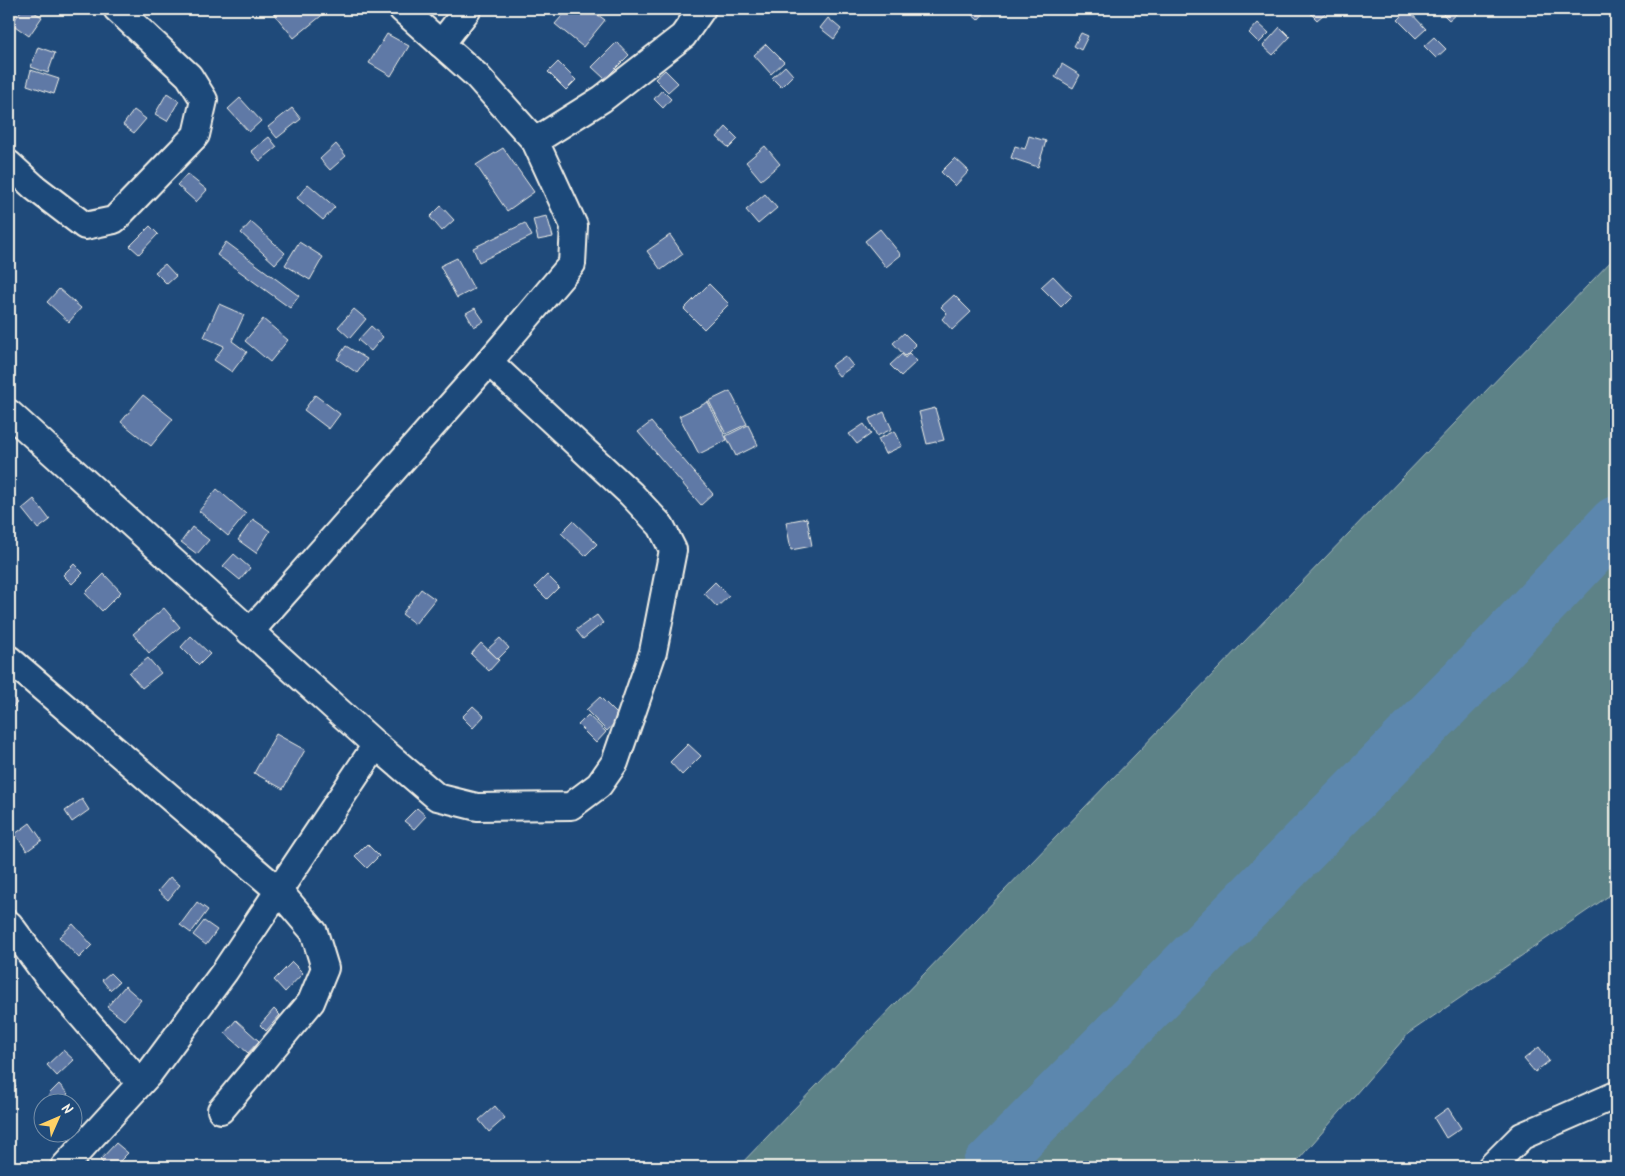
<svg xmlns="http://www.w3.org/2000/svg" width="1625" height="1176" font-family="Kalam,sans-serif">
<rect width="100%" height="100%" fill="#1f4a7a"/>
<filter id="ink" filterUnits="userSpaceOnUse"><feTurbulence type="fractalNoise" baseFrequency=".02" numOctaves="2"/><feDisplacementMap in="SourceGraphic" scale="10" xChannelSelector="R" yChannelSelector="G"/><feConvolveMatrix kernelMatrix="1 2 1 2 8 2 1 2 1" color-interpolation-filters="sRGB"/></filter>
<g filter="url(#ink)">
<!-- green -->
<path fill="#5d8287" stroke="#a8bab8" d="M1616,256V891L1409,1033L1292,1167H738Z"/>
<g fill="none" stroke-linecap="round" stroke-linejoin="round">
<!-- river -->
<path stroke="#5c87ae" stroke-width="54" d="M989,1167L1493,654L1616,523"/>
</g>
<!-- building -->
<g fill="#5e79a6" stroke="#f4f1e8">
<path d="M22,9H29L42,17L29,36L12,24Z"/>
<path d="M270,9H323L326,12L294,38Z"/>
<path d="M568,9H590L605,20L583,47L555,24Z"/>
<path d="M970,9H988L978,20L968,11Z"/>
<path d="M1316,9H1330L1317,20L1311,14Z"/>
<path d="M1438,9H1462L1449,20Z"/>
<path d="M1408,10L1426,29L1416,38L1398,20Z"/>
<path d="M828,18L841,29L834,39L820,28Z"/>
<path d="M1258,23L1269,33L1259,43L1249,33Z"/>
<path d="M1280,27L1290,37L1273,55L1263,46Z"/>
<path d="M1081,33L1088,36L1081,50L1074,46Z"/>
<path d="M387,34L409,46L391,76L369,63Z"/>
<path d="M1434,37L1446,49L1436,58L1424,46Z"/>
<path d="M617,42L629,55L605,79L592,67Z"/>
<path d="M766,44L784,62L771,74L754,55Z"/>
<path d="M38,47L55,53L48,73L31,67Z"/>
<path d="M558,62L576,80L566,90L548,72Z"/>
<path d="M1062,64L1080,75L1073,88L1055,77Z"/>
<path d="M785,66L793,75L781,87L772,78Z"/>
<path d="M31,70L59,79L54,94L27,85Z"/>
<path d="M665,70L678,83L668,92L655,79Z"/>
<path d="M662,90L671,99L663,108L654,99Z"/>
<path d="M167,93L179,101L167,121L155,114Z"/>
<path d="M240,98L261,121L249,132L228,109Z"/>
<path d="M292,108L301,119L277,138L268,127Z"/>
<path d="M134,110L146,119L134,133L123,125Z"/>
<path d="M726,127L738,139L729,148L717,137Z"/>
<path d="M1029,136L1046,141L1038,167L1011,158L1015,146L1025,149Z"/>
<path d="M269,137L277,147L260,161L251,151Z"/>
<path d="M336,144L346,156L330,170L320,159Z"/>
<path d="M765,146L780,164L761,180L746,162Z"/>
<path d="M503,148L534,192L507,211L476,165Z"/>
<path d="M955,158L969,171L955,186L941,172Z"/>
<path d="M187,174L207,190L196,202L177,185Z"/>
<path d="M308,184L335,207L323,220L297,198Z"/>
<path d="M765,194L777,208L758,224L746,210Z"/>
<path d="M441,206L454,220L442,231L430,217Z"/>
<path d="M547,216L553,237L538,240L533,219Z"/>
<path d="M251,222L285,253L275,264L241,233Z"/>
<path d="M525,223L532,236L479,262L473,248Z"/>
<path d="M150,226L158,234L139,254L130,246Z"/>
<path d="M880,229L901,255L886,267L865,241Z"/>
<path d="M670,235L683,254L661,270L647,251Z"/>
<path d="M226,242L299,296L290,308L217,255Z"/>
<path d="M299,242L323,257L310,280L285,265Z"/>
<path d="M457,258L474,289L457,298L440,266Z"/>
<path d="M165,264L176,276L167,284L155,272Z"/>
<path d="M1053,276L1072,296L1061,307L1041,287Z"/>
<path d="M709,284L729,304L704,329L684,309Z"/>
<path d="M59,289L81,308L69,322L47,302Z"/>
<path d="M954,295L971,312L952,330L942,319L947,313L941,307Z"/>
<path d="M219,304L244,315L232,341L247,352L232,372L214,360L224,346L204,337Z"/>
<path d="M475,308L484,321L474,327L466,313Z"/>
<path d="M354,309L366,319L350,338L338,327Z"/>
<path d="M263,319L288,340L270,362L245,341Z"/>
<path d="M371,326L383,337L371,351L358,340Z"/>
<path d="M904,333L916,345L905,356L893,343Z"/>
<path d="M346,346L367,359L357,373L337,359Z"/>
<path d="M909,353L917,361L901,376L890,365L902,354L905,358Z"/>
<path d="M845,356L853,366L839,376L831,366Z"/>
<path d="M730,391L747,424L726,434L709,401Z"/>
<path d="M143,395L173,419L151,446L121,422Z"/>
<path d="M315,395L340,414L329,429L304,410Z"/>
<path d="M708,402L727,440L699,454L679,416Z"/>
<path d="M935,408L944,440L927,444L919,412Z"/>
<path d="M884,412L892,429L877,436L869,419Z"/>
<path d="M651,422L713,494L701,505L638,432Z"/>
<path d="M864,424L871,434L857,444L849,434Z"/>
<path d="M748,425L758,445L736,456L726,436Z"/>
<path d="M895,431L902,446L885,454L878,439Z"/>
<path d="M217,489L246,514L228,536L199,511Z"/>
<path d="M34,499L50,520L38,529L22,509Z"/>
<path d="M807,518L812,546L791,550L786,522Z"/>
<path d="M253,519L270,531L256,553L238,540Z"/>
<path d="M573,521L597,544L585,556L561,533Z"/>
<path d="M192,527L209,540L197,554L181,542Z"/>
<path d="M234,554L250,568L240,580L223,566Z"/>
<path d="M74,564L83,573L72,584L63,575Z"/>
<path d="M104,574L121,592L102,611L85,593Z"/>
<path d="M547,575L559,587L547,599L535,587Z"/>
<path d="M715,582L729,596L717,607L704,593Z"/>
<path d="M421,589L435,599L415,624L402,614Z"/>
<path d="M164,608L180,627L149,653L133,634Z"/>
<path d="M597,615L603,623L583,639L576,630Z"/>
<path d="M191,636L210,654L199,665L181,647Z"/>
<path d="M500,638L509,648L498,659L488,649Z"/>
<path d="M481,643L499,660L489,671L471,654Z"/>
<path d="M148,658L161,673L142,688L129,673Z"/>
<path d="M9,694L17,703L9,711Z"/>
<path d="M600,697L620,717L607,731L586,710Z"/>
<path d="M473,706L484,716L473,728L462,717Z"/>
<path d="M588,715L606,732L596,743L578,725Z"/>
<path d="M276,734L305,750L283,789L254,773Z"/>
<path d="M688,744L701,756L682,775L670,762Z"/>
<path d="M82,799L89,810L72,822L65,811Z"/>
<path d="M417,808L426,816L414,829L404,821Z"/>
<path d="M30,823L42,840L27,851L15,834Z"/>
<path d="M367,844L379,856L367,868L355,856Z"/>
<path d="M170,877L180,885L168,900L158,891Z"/>
<path d="M197,902L208,910L191,933L180,925Z"/>
<path d="M204,921L217,930L206,945L193,935Z"/>
<path d="M73,924L92,945L79,958L59,937Z"/>
<path d="M292,962L303,973L285,992L274,980Z"/>
<path d="M110,973L119,982L110,990L102,980Z"/>
<path d="M125,986L141,1000L124,1020L107,1007Z"/>
<path d="M274,1009L280,1015L266,1031L260,1025Z"/>
<path d="M236,1020L259,1041L248,1053L225,1033Z"/>
<path d="M1539,1047L1549,1061L1535,1072L1524,1059Z"/>
<path d="M63,1050L74,1060L57,1076L47,1065Z"/>
<path d="M9,1078L16,1086L9,1093Z"/>
<path d="M59,1084L68,1094L56,1104L48,1095Z"/>
<path d="M495,1106L505,1118L489,1132L479,1120Z"/>
<path d="M1448,1108L1461,1128L1446,1138L1434,1118Z"/>
<path d="M116,1143L128,1153L114,1167H107L100,1160Z"/>
</g>
<g fill="none" stroke-linecap="round" stroke-linejoin="round">
<!-- minor casing -->
<g stroke="#f4f1e8" stroke-width="30">
<g id="minor">
<path d="M441,44L468,9"/>
<path d="M535,141L602,99L683,36L702,9"/>
<path d="M9,164L34,187L85,226L114,220L196,135L204,100L189,76L117,9"/>
<path d="M9,413L376,745L437,797L477,807L571,806L599,785L615,762L653,652L673,550L661,526L631,494L489,362"/>
<path d="M250,632L489,362L572,264L574,226L535,141L477,76L402,9"/>
<path d="M9,659L279,891L314,932L325,968L311,1002L221,1110"/>
<path d="M9,924L48,977L140,1083"/>
<path d="M64,1167L148,1075L225,971L376,745"/>
<path d="M1491,1167L1522,1136L1616,1095"/>
</g>
</g>
<!-- minor -->
<use href="#minor" stroke="#1f4a7a" stroke-width="26"/>
</g>
</g>
<!-- margin -->
<rect width="1625" height="1176" fill="none" stroke="#1f4a7a" stroke-width="30"/>
<rect x="15" y="15" width="1595" height="1146" fill="none" stroke="#f4f1e8" stroke-width="2" filter="url(#ink)"/>
<!-- north arrow -->
<g transform="translate(58 1118) rotate(45)"><circle r="24" fill="#1f4a7a" stroke="#748da6"/>
<path d="M0-4L9 19L0 12L-9 19Z" fill="#ffd166"/>
<text y="-8" font-size="14" font-weight="bold" text-anchor="middle" fill="#f4f1e8">N</text>
</g>
</svg>
